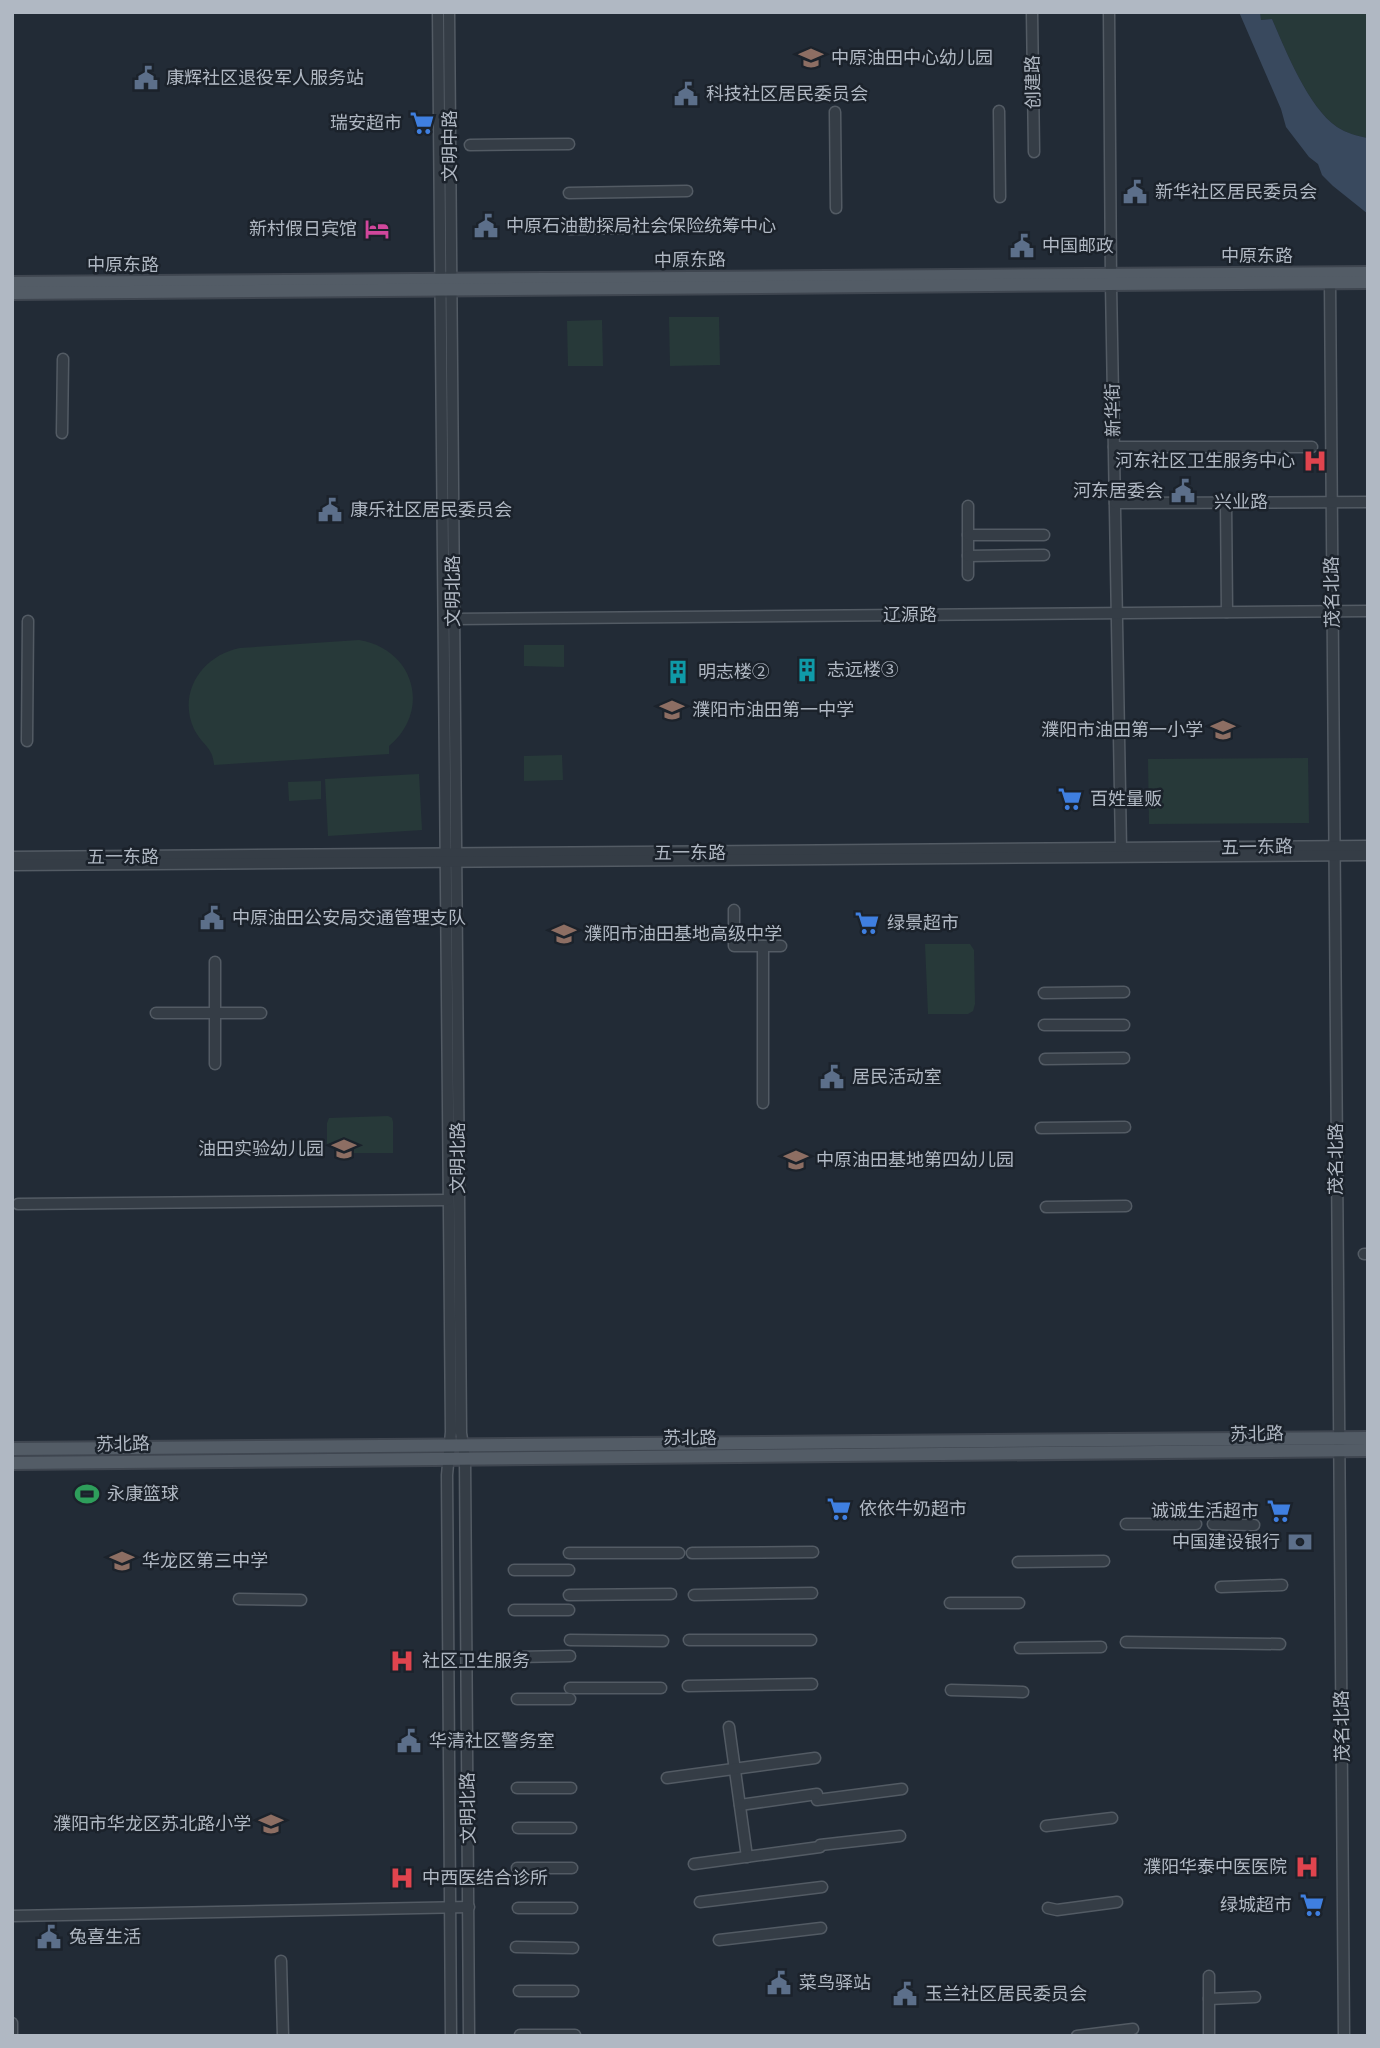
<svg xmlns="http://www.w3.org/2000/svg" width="1380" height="2048" font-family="'Noto Sans','Noto Sans SC',sans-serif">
<rect width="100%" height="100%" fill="#222b36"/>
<!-- green -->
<g fill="#273939">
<path d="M1368,12V138C1357,136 1346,133 1337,127C1308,107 1286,51 1272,19L1261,20L1260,13Z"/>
<path d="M669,317H719L720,365L670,366Z"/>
<path d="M602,320L603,366H568L567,321Z"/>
<path d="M359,640C414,649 432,710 389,746V754L214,765C213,747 202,745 194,729C177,692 203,655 240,648Z"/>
<path d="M524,645H564V667L524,666Z"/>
<path d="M562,755L563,780L524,781V756Z"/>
<path d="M1308,758L1309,823L1149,824L1148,759Z"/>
<path d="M419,774L422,830L328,836L325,779Z"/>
<path d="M321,781V799L289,801L288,782Z"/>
<path d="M925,944H970L974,950L975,1004L973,1011L968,1014H928Z"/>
<path d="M388,1116L392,1118L393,1122V1153H337L332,1146L327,1144V1123L329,1118Z"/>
</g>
<!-- water -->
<path fill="#39495e" d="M1239,12H1260L1261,20L1272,19C1286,51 1308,107 1337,127C1346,133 1357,136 1368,138V214L1333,186L1322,175L1318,164L1309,157L1286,127L1281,109Z"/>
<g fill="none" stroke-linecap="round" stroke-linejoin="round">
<!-- minor casing -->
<g stroke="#535b64" stroke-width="13">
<g id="minor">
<path d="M438,12L451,1432L447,1475L451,2036"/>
<path d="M449,12L461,1433L465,1458L469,2036"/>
<path d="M1032,12L1034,152"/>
<path d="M1109,12L1111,284L1121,849"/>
<path d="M999,111L1000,197"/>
<path d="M835,112L836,208"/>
<path d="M470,145L569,144"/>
<path d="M569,193L687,191"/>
<path d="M569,229L687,227"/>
<path d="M1330,282L1344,2036"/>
<path d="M62,433L63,359"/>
<path d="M1114,447H1312"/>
<path d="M1226,502L1227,612"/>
<path d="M1115,503L1368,502"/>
<path d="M968,506V575"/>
<path d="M968,535H1044"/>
<path d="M968,556L1044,555"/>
<path d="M453,619L1368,611"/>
<path d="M27,741L28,621"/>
<path d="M12,857L1368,846"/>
<path d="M12,865L1368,855"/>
<path d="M734,910V946H781"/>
<path d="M763,946V1103"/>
<path d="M1044,993L1124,992"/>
<path d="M156,1013H261"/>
<path d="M1044,1025H1124"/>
<path d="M1045,1059L1124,1058"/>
<path d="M215,1064V962"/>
<path d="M1041,1128L1125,1127"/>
<path d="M18,1204L448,1200"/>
<path d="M1046,1207L1126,1206"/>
<path d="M1364,1254H1368"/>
<path d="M1126,1524H1196"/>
<path d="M1213,1524L1254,1525"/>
<path d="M569,1553H679"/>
<path d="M692,1553L813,1552"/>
<path d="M1018,1562L1104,1561"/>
<path d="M514,1570H569"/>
<path d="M1221,1587L1282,1585"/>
<path d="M569,1595L671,1594"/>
<path d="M694,1595L812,1593"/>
<path d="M239,1599L301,1600"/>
<path d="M950,1603H1019"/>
<path d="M514,1610H569"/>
<path d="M570,1640L663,1641"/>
<path d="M689,1640H811"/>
<path d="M1126,1642L1280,1644"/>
<path d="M1020,1648L1101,1647"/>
<path d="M517,1657L570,1656"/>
<path d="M688,1686L812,1684"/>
<path d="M570,1688H661"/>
<path d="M951,1690L1023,1692"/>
<path d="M517,1699H570"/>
<path d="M729,1727L747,1857"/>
<path d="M667,1778L815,1758"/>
<path d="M517,1788H571"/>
<path d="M817,1800L902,1789"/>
<path d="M740,1805L817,1794"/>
<path d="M1046,1826L1112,1818"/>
<path d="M518,1828H571"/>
<path d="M820,1845L900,1836"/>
<path d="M694,1864L820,1847"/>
<path d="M517,1868H572"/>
<path d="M700,1902L822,1887"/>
<path d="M518,1908H572"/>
<path d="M1048,1908L1057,1910L1117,1902"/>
<path d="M12,1916L469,1907"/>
<path d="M719,1940L821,1928"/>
<path d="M516,1947L573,1948"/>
<path d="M281,1961L283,2036"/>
<path d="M519,1991H573"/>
<path d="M1209,1999L1255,1997"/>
<path d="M12,2023V2036"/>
<path d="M520,2035H575"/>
<path d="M1077,2036L1133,2029"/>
<path d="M1209,2036V1976"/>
</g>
</g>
<!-- major casing -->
<g stroke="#3f4650" stroke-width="16">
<g id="major">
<path d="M12,283L1368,273"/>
<path d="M12,293L1368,282"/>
<path d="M12,1449L1368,1438"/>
<path d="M12,1463L1368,1450"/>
</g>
</g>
<!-- minor -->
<use href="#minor" stroke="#353d46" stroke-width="10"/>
<!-- major -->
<use href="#major" stroke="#535c66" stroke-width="12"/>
</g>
<!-- icons -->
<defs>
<g id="school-bare" transform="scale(1.89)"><path d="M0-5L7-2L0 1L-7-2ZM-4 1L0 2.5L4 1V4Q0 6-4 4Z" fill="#8d6e63" stroke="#1b222b" stroke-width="2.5" paint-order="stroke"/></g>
<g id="civic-bare" transform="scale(1.89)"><path d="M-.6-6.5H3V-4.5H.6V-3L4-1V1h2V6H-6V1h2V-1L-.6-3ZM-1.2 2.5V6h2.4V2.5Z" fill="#5c6f8a" stroke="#1b222b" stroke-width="2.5" paint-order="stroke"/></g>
<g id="supermarket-bare" transform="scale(1.89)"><path d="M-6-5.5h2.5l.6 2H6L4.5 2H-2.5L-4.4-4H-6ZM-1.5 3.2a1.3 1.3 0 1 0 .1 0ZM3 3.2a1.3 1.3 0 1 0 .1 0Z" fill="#3f7fe0" stroke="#1b222b" stroke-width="2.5" paint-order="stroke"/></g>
<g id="hotel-bare" transform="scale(1.89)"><path d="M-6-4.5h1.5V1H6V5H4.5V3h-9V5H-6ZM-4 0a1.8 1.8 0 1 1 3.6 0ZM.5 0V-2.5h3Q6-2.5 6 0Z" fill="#d1479c" stroke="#1b222b" stroke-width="2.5" paint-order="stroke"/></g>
<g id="hospital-bare" transform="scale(1.89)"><path d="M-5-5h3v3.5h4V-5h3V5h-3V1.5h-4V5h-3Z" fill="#e0444e" stroke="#1b222b" stroke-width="2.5" paint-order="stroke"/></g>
<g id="building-bare" transform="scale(1.89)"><path d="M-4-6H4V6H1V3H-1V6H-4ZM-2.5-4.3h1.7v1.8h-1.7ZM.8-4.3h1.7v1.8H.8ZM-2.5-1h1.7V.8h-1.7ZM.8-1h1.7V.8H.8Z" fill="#0f9aa8" stroke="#1b222b" stroke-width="2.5" paint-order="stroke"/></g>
<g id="stadium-bare" transform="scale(1.89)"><path d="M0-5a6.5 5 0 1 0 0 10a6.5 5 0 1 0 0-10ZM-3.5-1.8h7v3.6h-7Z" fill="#2e9e5b" stroke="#1b222b" stroke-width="2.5" paint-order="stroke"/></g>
<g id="bank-bare" transform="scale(1.89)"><path d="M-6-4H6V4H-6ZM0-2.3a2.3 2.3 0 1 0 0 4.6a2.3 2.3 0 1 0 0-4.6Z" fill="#5c6f8a" stroke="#1b222b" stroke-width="2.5" paint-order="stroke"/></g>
</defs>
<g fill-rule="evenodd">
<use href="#school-bare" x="811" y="58"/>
<use href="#civic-bare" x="146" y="78"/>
<use href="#civic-bare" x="686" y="94"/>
<use href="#supermarket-bare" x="422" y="123"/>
<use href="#civic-bare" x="1135" y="192"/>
<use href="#civic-bare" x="486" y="226"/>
<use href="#hotel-bare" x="377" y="229"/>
<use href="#civic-bare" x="1022" y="246"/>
<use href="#hospital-bare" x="1315" y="461"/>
<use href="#civic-bare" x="1183" y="491"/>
<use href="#civic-bare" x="330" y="510"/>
<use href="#building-bare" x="807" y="670"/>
<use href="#building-bare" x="678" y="672"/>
<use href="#school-bare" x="672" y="710"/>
<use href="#school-bare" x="1223" y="730"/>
<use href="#supermarket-bare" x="1070" y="799"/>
<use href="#civic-bare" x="212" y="918"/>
<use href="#supermarket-bare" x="867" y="923"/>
<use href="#school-bare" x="564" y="934"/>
<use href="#civic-bare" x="832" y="1077"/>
<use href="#school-bare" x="344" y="1149"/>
<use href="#school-bare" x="796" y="1160"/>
<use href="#stadium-bare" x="87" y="1494"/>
<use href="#supermarket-bare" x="839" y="1509"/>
<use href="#supermarket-bare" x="1279" y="1511"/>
<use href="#bank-bare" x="1300" y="1542"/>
<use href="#school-bare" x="122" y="1561"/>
<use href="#hospital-bare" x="402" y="1661"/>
<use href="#civic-bare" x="409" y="1741"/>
<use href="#school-bare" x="271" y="1824"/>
<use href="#hospital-bare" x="1307" y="1867"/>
<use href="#hospital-bare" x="402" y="1878"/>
<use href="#supermarket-bare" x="1312" y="1905"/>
<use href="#civic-bare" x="49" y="1937"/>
<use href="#civic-bare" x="779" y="1983"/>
<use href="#civic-bare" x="905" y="1994"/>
</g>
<g text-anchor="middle" stroke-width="5" stroke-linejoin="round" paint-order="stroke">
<!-- poi labels -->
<g font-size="18" fill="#b0b8c3" stroke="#1b222b" text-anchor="start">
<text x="831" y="64">中原油田中心幼儿园</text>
<text x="166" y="84">康辉社区退役军人服务站</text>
<text x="706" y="100">科技社区居民委员会</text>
<text x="402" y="129" text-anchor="end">瑞安超市</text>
<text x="1155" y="198">新华社区居民委员会</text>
<text x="506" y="232">中原石油勘探局社会保险统筹中心</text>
<text x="357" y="235" text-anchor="end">新村假日宾馆</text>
<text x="1042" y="252">中国邮政</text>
<text x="1295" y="467" text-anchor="end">河东社区卫生服务中心</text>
<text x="1163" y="497" text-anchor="end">河东居委会</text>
<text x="350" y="516">康乐社区居民委员会</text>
<text x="827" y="676">志远楼③</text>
<text x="698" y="678">明志楼②</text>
<text x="692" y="716">濮阳市油田第一中学</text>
<text x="1203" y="736" text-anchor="end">濮阳市油田第一小学</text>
<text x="1090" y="805">百姓量贩</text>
<text x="232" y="924">中原油田公安局交通管理支队</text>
<text x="887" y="929">绿景超市</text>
<text x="584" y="940">濮阳市油田基地高级中学</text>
<text x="852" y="1083">居民活动室</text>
<text x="324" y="1155" text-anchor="end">油田实验幼儿园</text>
<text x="816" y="1166">中原油田基地第四幼儿园</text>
<text x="107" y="1500">永康篮球</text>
<text x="859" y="1515">依依牛奶超市</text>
<text x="1259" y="1517" text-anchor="end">诚诚生活超市</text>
<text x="1280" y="1548" text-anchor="end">中国建设银行</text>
<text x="142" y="1567">华龙区第三中学</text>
<text x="422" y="1667">社区卫生服务</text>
<text x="429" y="1747">华清社区警务室</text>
<text x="251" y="1830" text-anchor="end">濮阳市华龙区苏北路小学</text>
<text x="1287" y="1873" text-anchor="end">濮阳华泰中医医院</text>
<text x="422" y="1884">中西医结合诊所</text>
<text x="1292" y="1911" text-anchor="end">绿城超市</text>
<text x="69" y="1943">兔喜生活</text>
<text x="799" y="1989">菜鸟驿站</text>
<text x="925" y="2000">玉兰社区居民委员会</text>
</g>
<!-- street labels -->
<g font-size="18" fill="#b0b8c3" stroke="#1b222b">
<text transform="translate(1033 82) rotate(-91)" y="6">创建路</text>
<text transform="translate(450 146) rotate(-90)" y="6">文明中路</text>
<text x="1257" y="262">中原东路</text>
<text transform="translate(690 260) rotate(-1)" y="6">中原东路</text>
<text x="123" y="271">中原东路</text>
<text transform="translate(1113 410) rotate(-91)" y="6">新华街</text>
<text x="1241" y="508">兴业路</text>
<text transform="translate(453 591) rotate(-90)" y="6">文明北路</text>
<text transform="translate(1332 592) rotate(-91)" y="6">茂名北路</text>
<text x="910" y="621">辽源路</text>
<text transform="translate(1257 847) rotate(-1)" y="6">五一东路</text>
<text x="690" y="859">五一东路</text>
<text x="123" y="863">五一东路</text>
<text transform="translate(458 1158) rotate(-90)" y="6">文明北路</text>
<text transform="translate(1336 1159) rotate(-90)" y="6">茂名北路</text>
<text transform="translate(1257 1434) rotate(-1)" y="6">苏北路</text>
<text x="690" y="1444">苏北路</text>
<text transform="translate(123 1444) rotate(-1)" y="6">苏北路</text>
<text transform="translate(1342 1726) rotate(-91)" y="6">茂名北路</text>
<text transform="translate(468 1808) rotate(-91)" y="6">文明北路</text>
</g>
</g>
<!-- border -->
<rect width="1380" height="2048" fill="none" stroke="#b0b8c3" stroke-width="28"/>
</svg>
